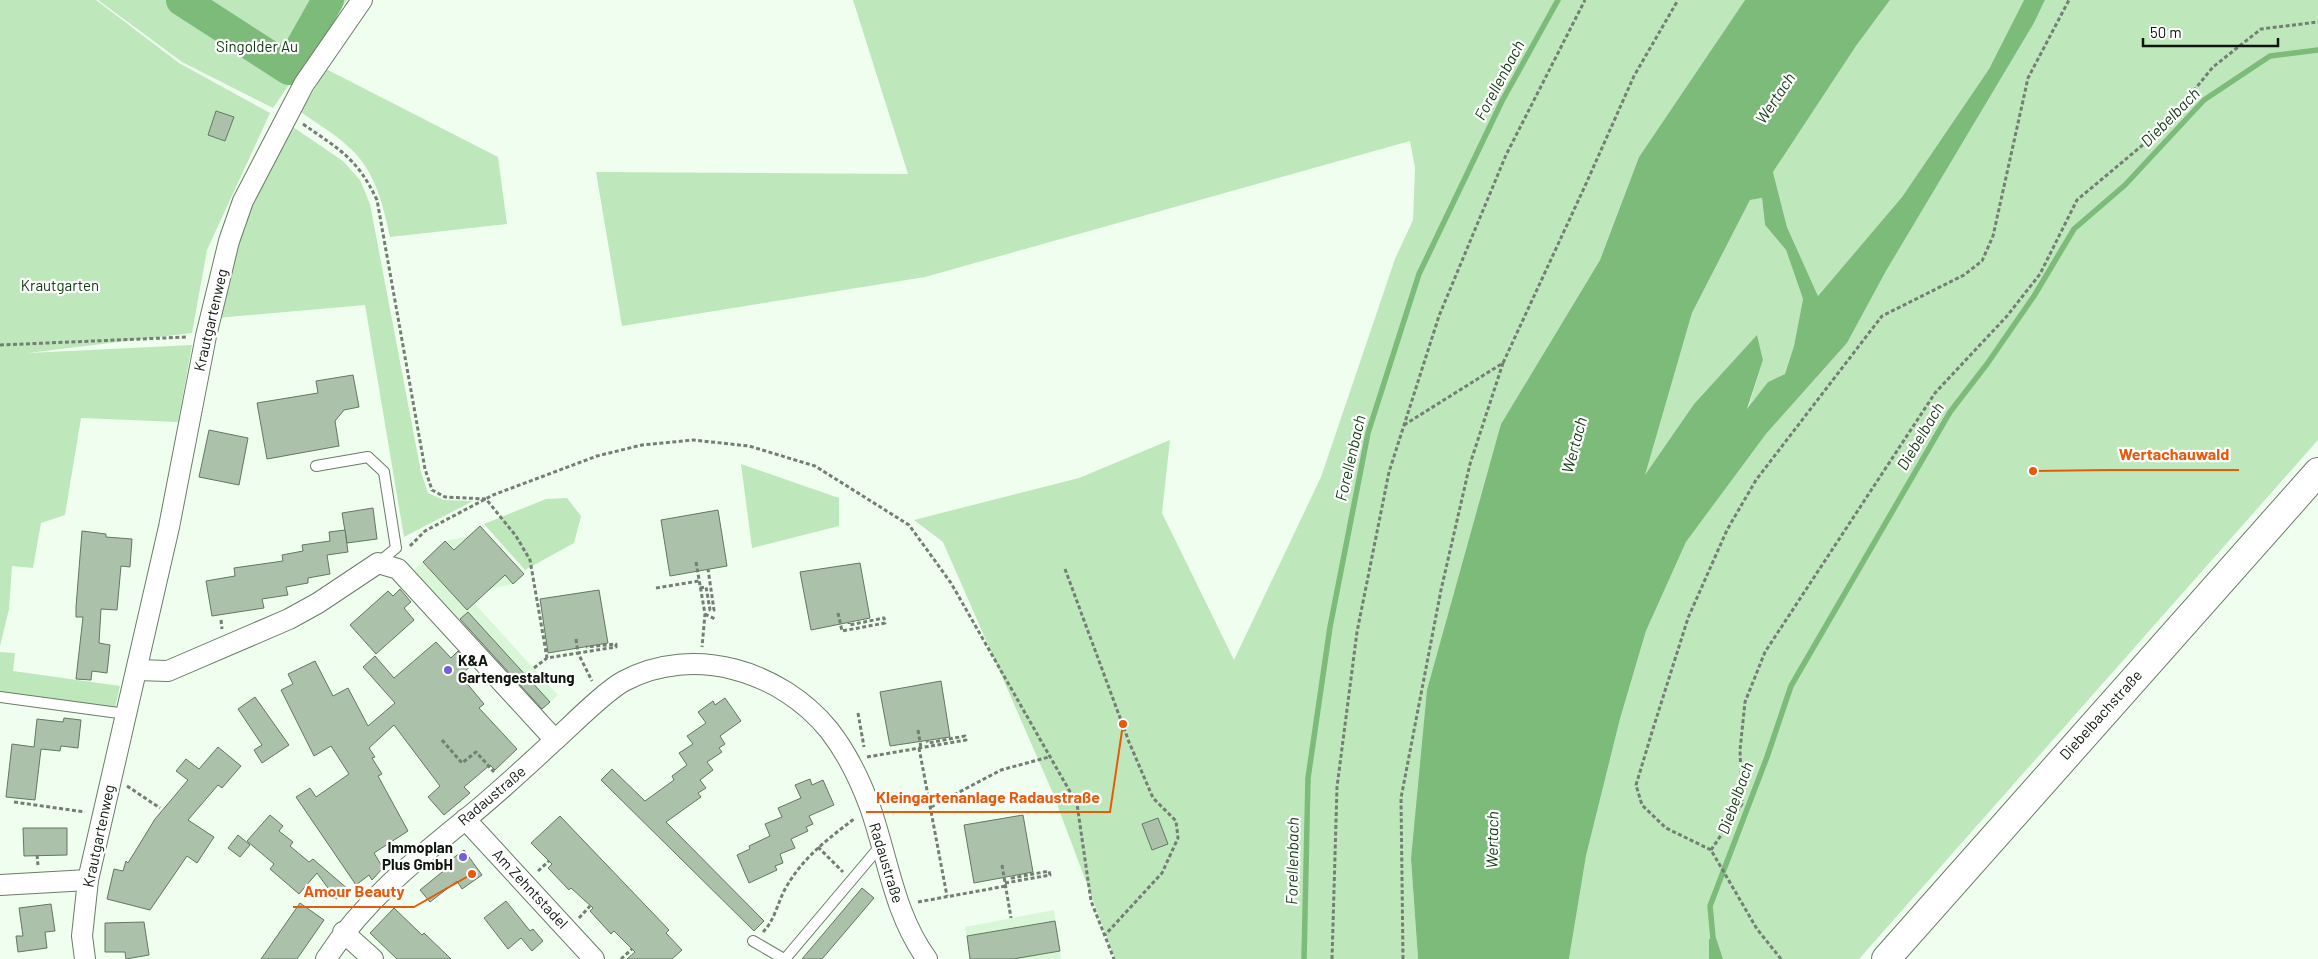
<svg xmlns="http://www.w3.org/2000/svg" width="2318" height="959" font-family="Barlow,sans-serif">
<rect width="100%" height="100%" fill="#f0feef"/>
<!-- built -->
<g fill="#daf6d8">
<path d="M480,526L524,574L513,584L489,589L466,613L475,604L558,695L539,712L411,573L445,541L469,536Z"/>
<path d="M1054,910L1061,959H970L965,927Z"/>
</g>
<!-- green -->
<g fill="#bfe7bc">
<path d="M0,0H96L179,63L270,113L207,250L192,333L28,353L192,345L178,422L81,418L65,515L41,523L33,568L12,566L9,609L0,646Z"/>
<path d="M98,0H347L273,108L182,62Z"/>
<path d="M853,0H1745L1639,157L1600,260L1501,424L1411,859L1418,959H1115L1052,791L943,542L914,520L1079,478L1170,440L1162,513L1234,660L1321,477L1395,259L1413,220L1415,168L1410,141L925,277L622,326L596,172L908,174Z"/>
<path d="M1890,0H2024L1989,69L1902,197L1818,296L1787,227L1773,172L1856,46Z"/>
<path d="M2045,0H2318V440L1859,959H1723L1715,938L1709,939V959H1569L1586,856L1620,719L1646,631L1686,542L1766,434L1847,343L1886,271L2034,23Z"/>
<path d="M326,69L498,157L507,224L390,237C383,205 376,173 351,149C337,135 317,124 301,112Z"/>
<path d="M293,127L343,161L360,180L370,204L421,472L428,493L444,500L473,501L404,537L365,305L217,318L237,244L252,202Z"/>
<path d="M1762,198L1765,225L1786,250L1803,299L1794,347L1785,374L1768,382L1747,411L1763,360L1757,336L1694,404L1644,477L1692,313L1750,200Z"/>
<path d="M741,464L839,498V526L752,548Z"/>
<path d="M567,498L581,516L574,543L525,570L484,524L546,499Z"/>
<path d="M0,652L15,653L13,671L120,686L115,708L0,692Z"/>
</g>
<!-- water -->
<g fill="#7cbb79" fill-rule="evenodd">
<path d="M1745,0H1890L1856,46L1773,172L1787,227L1818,296L1902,197L1989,69L2024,0H2045L2034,23L1886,271L1847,343L1766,434L1686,542L1646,631L1620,719L1586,856L1569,959H1418L1411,859L1427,690L1501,424L1600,260L1639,157ZM1762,198L1765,225L1786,250L1803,299L1794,346L1785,374L1768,382L1747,409L1763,360L1757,335L1694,404L1645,475L1692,313L1750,200Z"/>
<path d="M1716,938L1723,959H1709V939Z"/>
</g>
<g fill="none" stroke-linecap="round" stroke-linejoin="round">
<!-- stream -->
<g stroke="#7cbb79" stroke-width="5.5">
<path d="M1304,959L1308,778L1330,627L1368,433L1419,274L1502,101L1558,0"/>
<path d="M1715,959L1710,906L1767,757L1791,686L1950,412L1987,364L2034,296L2074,229L2125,185L2204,100L2270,56L2318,50"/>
</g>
<!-- river -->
<path stroke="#7cbb79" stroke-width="32" d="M182,0L289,69L328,0"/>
</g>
<!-- building -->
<g fill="#abc1a9" stroke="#637761">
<path d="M216,111L234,117L225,141L208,135Z"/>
<path d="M353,375L359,407L344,410L335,421L339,446L267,459L257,403L318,393L316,381Z"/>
<path d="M209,430L248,438L239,485L199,477Z"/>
<path d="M373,508L377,539L347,543L342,513Z"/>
<path d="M718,510L727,566L670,576L661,520Z"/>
<path d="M480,526L524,574L513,584L505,575L467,610L423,562L445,541L454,550Z"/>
<path d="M345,530L348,552L327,555L330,574L308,578V583L286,587L288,595L262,599L264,608L212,616L206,581L235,576L234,568L283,561L282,555L303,551L302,545L330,541L329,532Z"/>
<path d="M82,531L106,534V537L132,539L130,567L121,566L117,610L101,609L99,643L110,645L107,673L92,671L91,680L76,679L83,617H76V607Z"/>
<path d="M860,563L870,618L811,630L800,572Z"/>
<path d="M400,589L411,602L404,608L414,620L376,654L350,625L388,591L393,596Z"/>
<path d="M599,590L608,643L548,653L540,599Z"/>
<path d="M468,612L550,702L542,709L460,619Z"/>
<path d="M436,642L451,658L458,651L471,666L460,675L484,704L479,708L517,749L495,770L490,765L464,787L470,793L444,815L428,797L440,786L394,725L369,748L375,757L372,758L382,774L378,776L408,831L374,853L383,868L372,880L369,875L356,885L296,797L310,788L316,797L349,774L331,746L314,756L281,690L293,684L288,674L315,661L333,696L348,688L368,726L395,703L363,667L375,656L394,678Z"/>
<path d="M941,681L950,737L890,746L880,692Z"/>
<path d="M255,697L289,745L262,763L254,750L262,745L238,709Z"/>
<path d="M725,698L741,721L720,736L725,744L719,748L722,752L707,762L713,770L700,780L706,788L698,793L701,797L666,822L764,921L754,931L601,780L612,769L645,801L674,780L672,776L687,765L679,753L693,744L687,736L706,723L698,712L713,701L715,705Z"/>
<path d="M64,718L81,720L78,748L61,746L60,751L41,749L35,800L6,797L12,744L34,747L37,719L63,722Z"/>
<path d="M218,747L241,766L222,788L218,785L188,820L214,837L197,863L187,856L150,910L107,899L114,869L123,871L126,861L128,863L155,819L188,780L176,771L186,759L199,769Z"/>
<path d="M810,779L812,785L823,780L834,805L809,816L813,824L806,827L808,831L791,839L795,848L780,854L783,863L775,866L777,870L749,883L737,855L750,849L749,846L770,836L765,824L782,817L778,808L801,798L795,785Z"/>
<path d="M270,815L283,826L279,831L293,842L290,846L309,862L313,859L349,890L336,899L317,873L299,894L270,869L274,864L247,841Z"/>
<path d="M1023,815L1033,872L974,883L964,825Z"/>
<path d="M560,816L669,930L666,933L682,950L672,959H627L635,952L614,931L611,934L590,911L593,908L571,888L569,890L548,868L552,864L531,843Z"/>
<path d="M1158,818L1168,844L1152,850L1142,824Z"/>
<path d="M23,828H67V855L24,856Z"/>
<path d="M238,835L250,845L240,857L228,848Z"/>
<path d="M464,850L482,875L462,889L457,881L430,902L420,890L447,868L445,864Z"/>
<path d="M862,888L874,898L822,959H802Z"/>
<path d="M506,901L530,931L533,929L543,941L532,951L521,938L508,949L484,918Z"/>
<path d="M300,903L324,920L297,959H261Z"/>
<path d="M51,904L55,931L45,932L47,948L18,952L16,936H23L19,908Z"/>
<path d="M394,908L422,935L424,933L451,959H397L370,933Z"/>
<path d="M1055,921L1060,951L1013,959H970L967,936Z"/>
<path d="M144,922L149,955L126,959L125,952H105V923Z"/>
</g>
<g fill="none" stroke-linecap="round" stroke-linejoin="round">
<!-- lane casing -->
<g stroke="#697d67" stroke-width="12">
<g id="lane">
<path d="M316,466L368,457L384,472L396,548L378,563"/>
<path d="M0,697L126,714"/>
<path d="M753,941L784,959"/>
<path d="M785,959L882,844"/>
</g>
</g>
<!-- street casing -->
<g stroke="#697d67" stroke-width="22">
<g id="street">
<path d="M137,670L168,671L289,619L318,603L378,563L398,569L555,740C573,724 604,692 624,681C694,644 781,671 829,730C847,753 860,780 870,807C888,858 894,914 927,959"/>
<path d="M465,819L594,959"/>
<path d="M0,885L88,880"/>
<path d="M343,932L373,959"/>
<path d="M85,959L82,936L88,880L169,527L206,336L229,241L243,201L304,84L362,0"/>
<path d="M326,959C363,902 414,861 466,819C497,794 526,767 555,740"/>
</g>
</g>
<!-- secondary casing -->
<g stroke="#697d67" stroke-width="30">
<path id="secondary" d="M1886,959L2318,472"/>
</g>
<!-- path -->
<g stroke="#747f74" stroke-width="3" stroke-dasharray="4 2.5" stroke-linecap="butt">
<path d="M303,124C340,150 357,158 377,200L425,469L432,490L445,497L486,499L516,536L530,560L547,658"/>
<path d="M0,345L187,337"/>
<path d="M1404,425L1503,363L1585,186L1634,76L1678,0"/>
<path d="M410,546L425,531L493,495L597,456L642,445L693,440L749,446L815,466L909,525L951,583L1077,804L1091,901L1114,959"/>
<path d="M696,562L705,614L702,647"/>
<path d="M1065,569L1129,742L1153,798L1176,821L1178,838L1162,873L1105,935"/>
<path d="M656,588L699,581"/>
<path d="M700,588L706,587L710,610H714L708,569"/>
<path d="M838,613L842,631L885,623L884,618L849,625V623"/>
<path d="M705,614L715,619"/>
<path d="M221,620L222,629"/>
<path d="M576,639L578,653L616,647V644L586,647"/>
<path d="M534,668L547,658L578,653L592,681"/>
<path d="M858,713L864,747"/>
<path d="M918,730L921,748"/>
<path d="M442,740L462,763L476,752L494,772"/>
<path d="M919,748L947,896"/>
<path d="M867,757L966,740L965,736L928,743L927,741"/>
<path d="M127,786L160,808"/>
<path d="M14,802L85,812"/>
<path d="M931,807L1001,770L1049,757"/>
<path d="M818,847L843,872"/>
<path d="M1711,850L1742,804L1740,750L1745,702L1765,652L1935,393L2007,316L2040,274L2077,200L2163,128L2213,67L2261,29L2318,22"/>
<path d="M37,855L38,865"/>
<path d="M1002,865L1011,918"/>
<path d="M538,871L549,861"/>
<path d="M1005,883L1050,875L1049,871L1012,878L1011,876"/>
<path d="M918,902L1006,886"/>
<path d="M579,918L590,906"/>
<path d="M763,932C776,919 778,899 788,884C805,856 829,838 854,819"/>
<path d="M621,959L632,949"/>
<path d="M1332,959L1337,787L1357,632L1389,472L1439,316L1506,155L1585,0"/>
<path d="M1403,959L1401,798L1441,590L1470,464L1503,363"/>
<path d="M1781,959L1757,929L1711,850L1666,828L1642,805L1636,785L1652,732L1688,618L1727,530L1756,480L1882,316L1964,275L1982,261L1993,236L2028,78L2069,0"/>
</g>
<!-- lane -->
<use href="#lane" stroke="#fff" stroke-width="10"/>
<!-- street -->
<use href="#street" stroke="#fff" stroke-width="20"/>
<!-- secondary -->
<use href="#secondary" stroke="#fff" stroke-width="28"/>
</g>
<!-- markers -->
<g fill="#7260db" stroke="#fff" stroke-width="2">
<circle cx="448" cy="670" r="5"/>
<circle cx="463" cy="857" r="5"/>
</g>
<g text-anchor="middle" stroke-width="4.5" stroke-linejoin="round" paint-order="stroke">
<!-- park labels -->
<g font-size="15" fill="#0c390d" stroke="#fff">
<text x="257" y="52">Singolder Au</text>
<text x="60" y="291">Krautgarten</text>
</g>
<!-- street labels -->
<g font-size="15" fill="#0e160e" stroke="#fff">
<text transform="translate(211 320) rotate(-77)" y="5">Krautgartenweg</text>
<text transform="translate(2101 715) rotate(-48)" y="5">Diebelbachstraße</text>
<text transform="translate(492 796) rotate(-40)" y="5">Radaustraße</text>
<text transform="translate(99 836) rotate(-78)" y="5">Krautgartenweg</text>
<text transform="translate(886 863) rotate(73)" y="5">Radaustraße</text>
<text transform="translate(530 889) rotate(47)" y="5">Am Zehntstadel</text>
</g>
<!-- poi labels -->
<g font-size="15" font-weight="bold" fill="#0e160e" stroke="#fff" text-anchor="start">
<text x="458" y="666">K&amp;A<tspan x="458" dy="17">Gartengestaltung</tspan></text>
<text x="453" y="853" text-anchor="end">Immoplan<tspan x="453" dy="17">Plus GmbH</tspan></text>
</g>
<!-- water labels -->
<g font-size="16" font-style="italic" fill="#103c10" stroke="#fff">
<text transform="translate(1499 80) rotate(-62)" y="6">Forellenbach</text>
<text transform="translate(1775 98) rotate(-56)" y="6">Wertach</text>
<text transform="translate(2170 117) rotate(-45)" y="6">Diebelbach</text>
<text transform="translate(1920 436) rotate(-59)" y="6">Diebelbach</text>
<text transform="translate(1574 445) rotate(-75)" y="6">Wertach</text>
<text transform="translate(1350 458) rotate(-77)" y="6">Forellenbach</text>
<text transform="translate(1735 798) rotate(-70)" y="6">Diebelbach</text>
<text transform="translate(1492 840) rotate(-89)" y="6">Wertach</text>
<text transform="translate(1292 861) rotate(-89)" y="6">Forellenbach</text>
</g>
</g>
<!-- callouts -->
<path fill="none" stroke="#e8590c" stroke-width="2" d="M2033 471L2109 470H2239M1123 724L1110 812H866M472 874L414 907H293"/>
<g fill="#e8590c" stroke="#fff" stroke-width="2">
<circle cx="2033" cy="471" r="5"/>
<circle cx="1123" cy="724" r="5"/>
<circle cx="472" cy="874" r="5"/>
</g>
<g font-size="16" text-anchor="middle" font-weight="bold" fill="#e8590c" stroke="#fff" stroke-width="4.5" stroke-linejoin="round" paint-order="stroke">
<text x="2174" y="460">Wertachauwald</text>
<text x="988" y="803">Kleingartenanlage Radaustraße</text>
<text x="354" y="897">Amour Beauty</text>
</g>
<!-- scale -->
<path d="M2143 38v8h135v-8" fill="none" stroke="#0e160e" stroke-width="2.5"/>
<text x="2150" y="38" font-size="15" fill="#0e160e" stroke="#ffffff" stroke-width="4" paint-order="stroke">50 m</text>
</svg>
